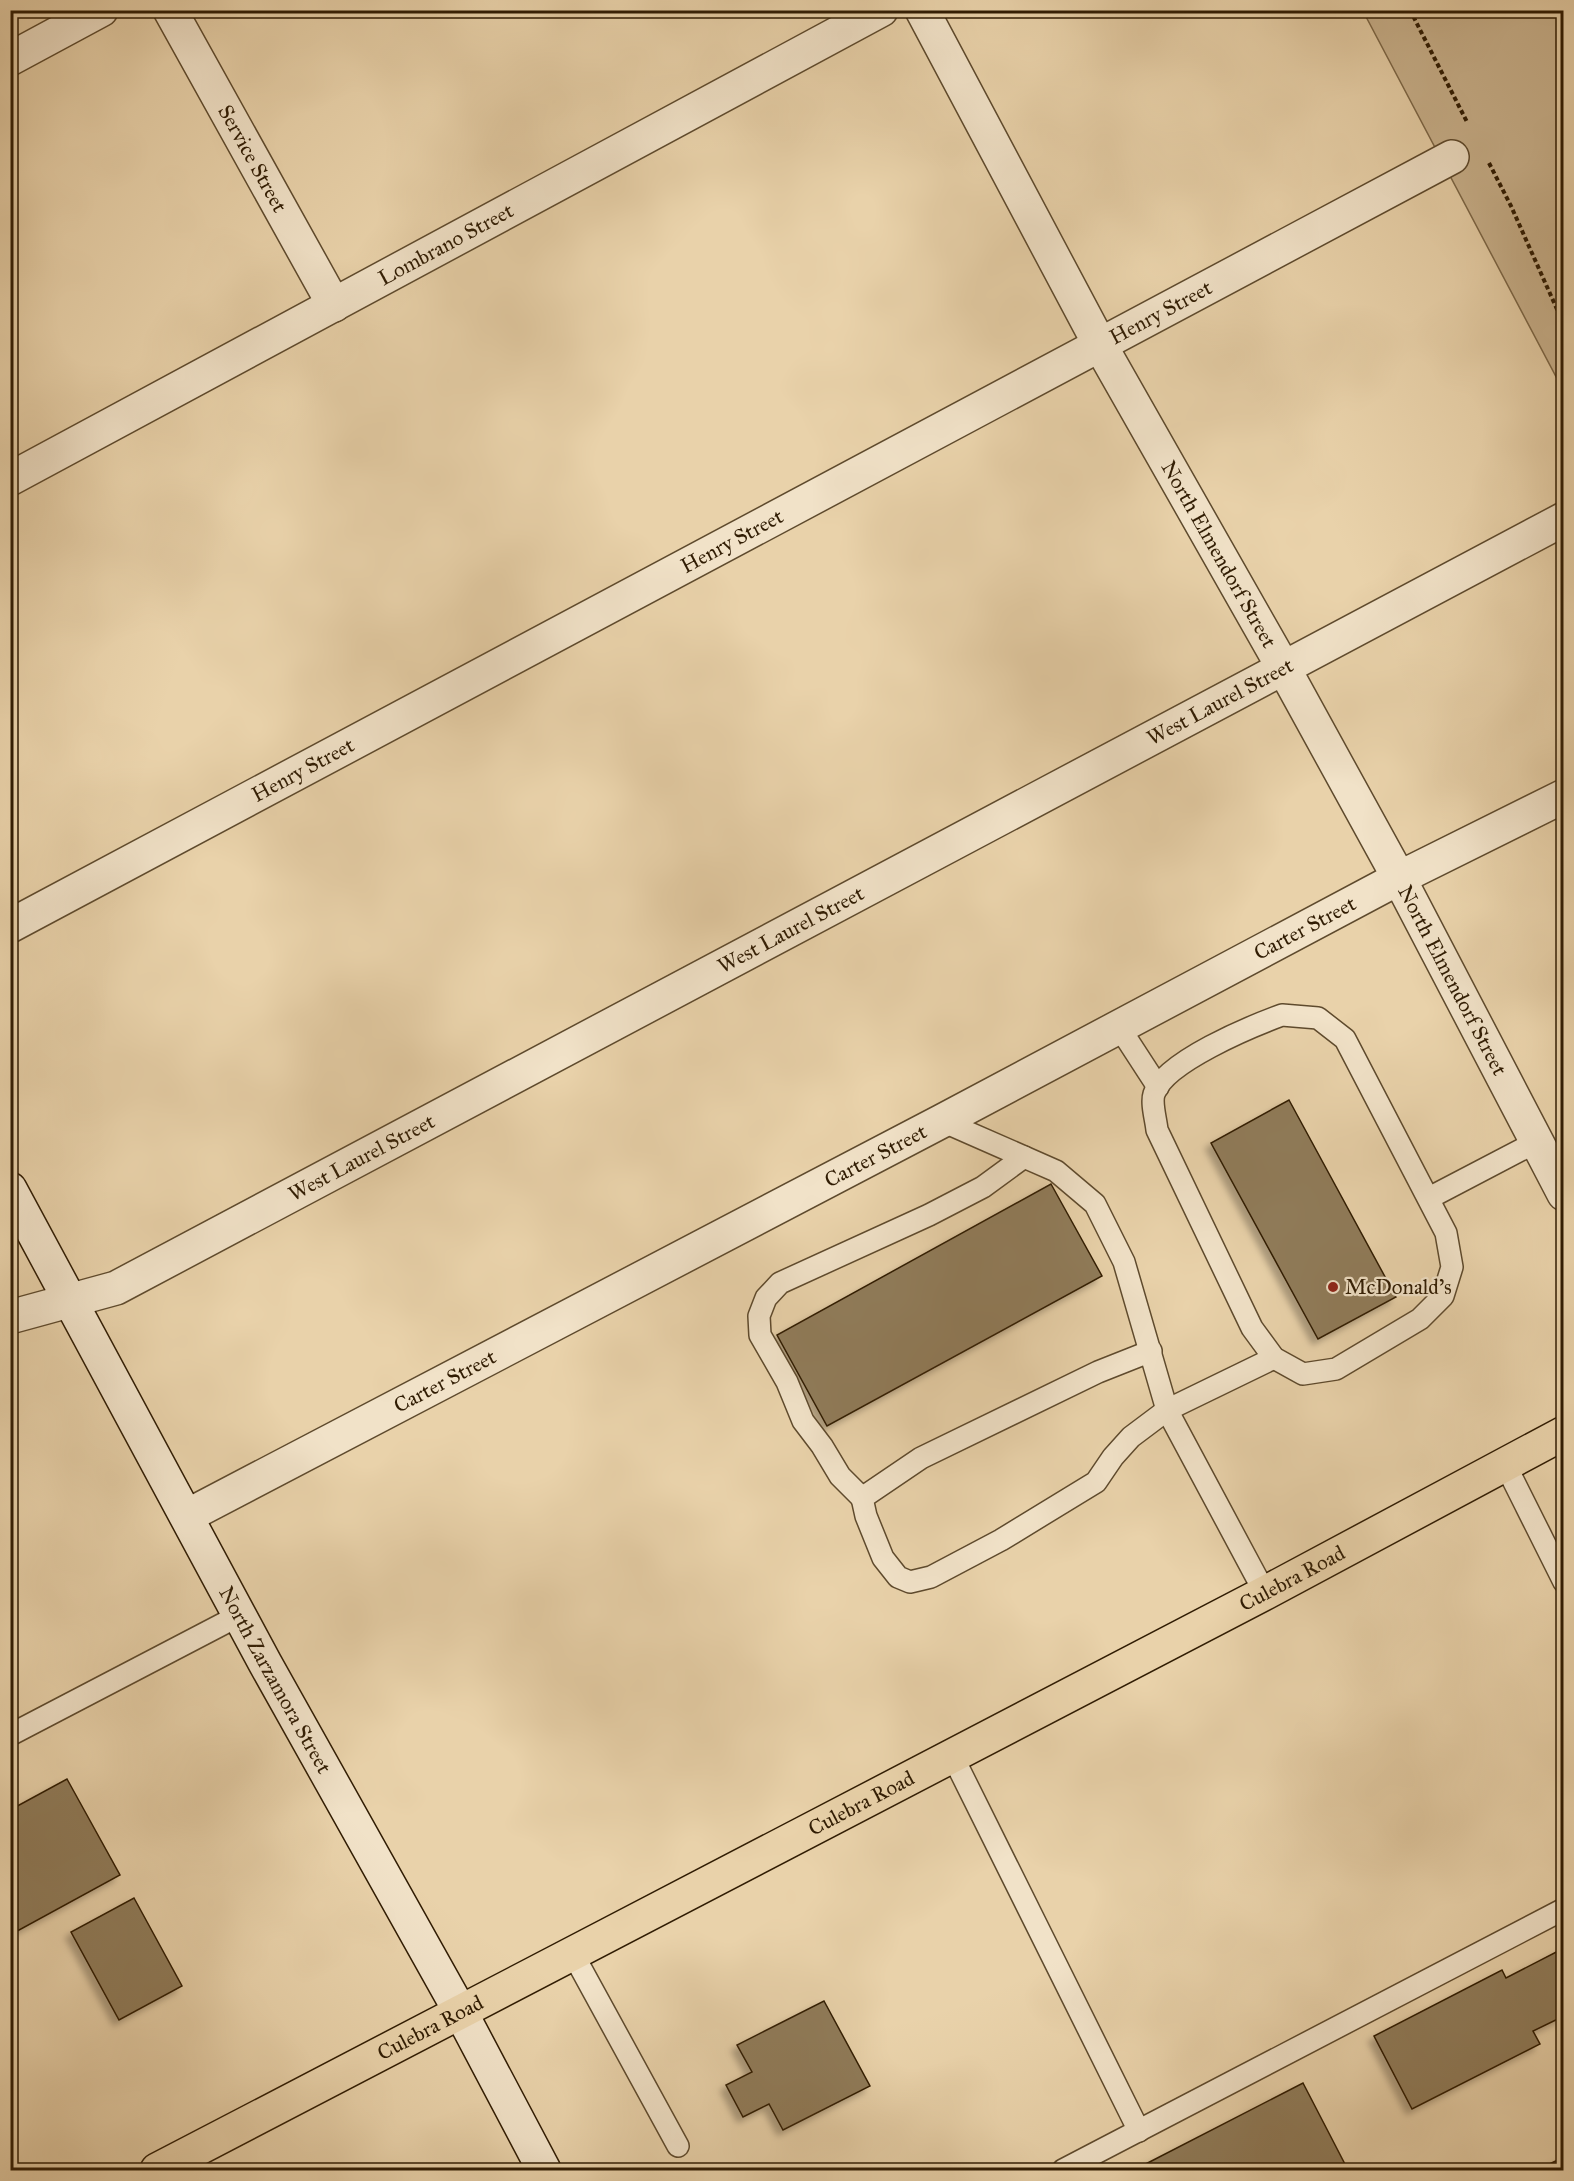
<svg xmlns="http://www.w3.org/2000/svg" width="1574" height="2181" font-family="'IM FELL Great Primer',serif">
<defs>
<filter id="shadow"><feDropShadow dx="-5.5" dy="5.5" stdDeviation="3" flood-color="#0004"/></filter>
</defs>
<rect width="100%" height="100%" fill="#e9d2aa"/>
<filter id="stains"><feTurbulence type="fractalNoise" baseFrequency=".00333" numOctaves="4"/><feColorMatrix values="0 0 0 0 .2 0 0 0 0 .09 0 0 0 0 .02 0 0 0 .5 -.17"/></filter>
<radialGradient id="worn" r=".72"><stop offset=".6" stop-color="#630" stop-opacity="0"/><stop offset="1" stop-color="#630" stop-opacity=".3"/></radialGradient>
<!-- green -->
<path fill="#cab38e" stroke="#7d6848" stroke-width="1.5" d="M1363,11H1563V391V390Z"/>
<!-- building -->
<g fill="#907b5a" stroke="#301c03" stroke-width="1.5" filter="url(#shadow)">
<path d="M1289,1100L1396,1297L1318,1339L1211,1143Z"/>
<path d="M1051,1184L1102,1276L827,1426L777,1335Z"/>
<path d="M67,1779L120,1875L10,1935V1810Z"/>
<path d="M134,1898L182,1986L119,2020L71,1932Z"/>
<path d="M1564,1948V2016L1533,2031L1540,2044L1412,2109L1374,2036L1502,1970L1506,1978Z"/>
<path d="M824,2001L870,2086L783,2130L769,2104L743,2117L726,2085L752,2072L737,2045Z"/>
<path d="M1303,2083L1348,2170H1134Z"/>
<path d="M1564,2157V2170H1537Z"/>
</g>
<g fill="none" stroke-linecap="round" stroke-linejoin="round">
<!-- lane casing -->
<g stroke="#5e4a2d" stroke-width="24">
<g id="lane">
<path d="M1282,1015L1318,1018L1345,1039L1446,1233L1452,1267L1443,1296L1420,1319L1336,1369L1303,1374L1274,1358L1252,1328L1157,1130C1156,1120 1151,1103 1154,1094C1164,1062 1252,1026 1282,1015Z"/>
<path d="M1119,1027L1158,1087"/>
<path d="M942,1121L1056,1171L1095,1204L1124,1262L1167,1410L1265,1593"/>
<path d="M1429,1198L1536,1142"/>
<path d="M1151,1351L1098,1372L921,1458L862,1498L866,1516L883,1558L898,1577L910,1582L931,1577L1001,1540L1096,1482L1113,1457L1131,1437L1167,1410L1274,1358"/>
<path d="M1505,1464L1564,1582"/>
<path d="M862,1498L840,1476L822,1446L803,1421L787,1382L760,1335L759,1316L766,1298L780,1283L929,1215L983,1187L1024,1157"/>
<path d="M10,1735L240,1615"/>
<path d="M952,1755L1139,2131"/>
<path d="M573,1954L678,2146"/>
<path d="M1063,2170L1564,1909"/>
</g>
</g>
<!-- street casing -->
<g stroke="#5e4a2d" stroke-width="36">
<g id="street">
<path id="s1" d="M170,10L334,305"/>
<path id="s2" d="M922,10L1100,345L1283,667L1399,878L1564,1194"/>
<path d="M10,59L101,10"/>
<path id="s3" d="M10,479L881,10"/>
<path id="s4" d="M10,926L1452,157"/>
<path id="s5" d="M10,1317L116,1288L1564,519"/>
<path id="s6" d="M187,1516L942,1121L1399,878L1564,796"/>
</g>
</g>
<!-- secondary casing -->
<g stroke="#301c03" stroke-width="36">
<g id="secondary">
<path id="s7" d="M10,1189L265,1663L461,2013L544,2170"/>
</g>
</g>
<!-- primary casing -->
<g stroke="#301c03" stroke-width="36">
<g id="primary">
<path id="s8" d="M157,2170L1265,1593L1564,1433"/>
</g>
</g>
<!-- path -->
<g stroke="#301c03" stroke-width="4" stroke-dasharray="4.5 3" stroke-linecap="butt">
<path d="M1410,10L1467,122"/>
<path d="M1489,163L1511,206L1564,325"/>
</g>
<!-- lane -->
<use href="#lane" stroke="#f1e2c8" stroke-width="21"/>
<!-- street -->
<use href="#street" stroke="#f1e2c8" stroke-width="33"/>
<!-- secondary -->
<use href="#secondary" stroke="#f1e2c8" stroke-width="33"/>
<!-- primary -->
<use href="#primary" stroke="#e9d2aa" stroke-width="33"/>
</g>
<!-- markers -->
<circle fill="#8f2418" stroke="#f1e2c8" stroke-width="2" cx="1333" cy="1287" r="6"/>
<g text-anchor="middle" stroke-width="4.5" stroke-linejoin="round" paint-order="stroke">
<!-- street labels -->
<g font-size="21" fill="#301c03" stroke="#f1e2c8">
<text dy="7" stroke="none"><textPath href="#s1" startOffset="170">Service Street</textPath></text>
<text dy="7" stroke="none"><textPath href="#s3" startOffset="495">Lombrano Street</textPath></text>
<text dy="7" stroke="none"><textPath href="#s4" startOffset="1304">Henry Street</textPath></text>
<text dy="7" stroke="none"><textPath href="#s4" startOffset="818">Henry Street</textPath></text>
<text dy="7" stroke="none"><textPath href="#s2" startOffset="620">North Elmendorf Street</textPath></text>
<text dy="7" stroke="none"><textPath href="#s5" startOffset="1360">West Laurel Street</textPath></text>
<text dy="7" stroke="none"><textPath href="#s4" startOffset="332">Henry Street</textPath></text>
<text dy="7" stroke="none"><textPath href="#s5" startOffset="874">West Laurel Street</textPath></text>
<text dy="7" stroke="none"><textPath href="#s6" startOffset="1263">Carter Street</textPath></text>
<text dy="7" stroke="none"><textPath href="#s2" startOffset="1106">North Elmendorf Street</textPath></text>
<text dy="7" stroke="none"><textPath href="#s6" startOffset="777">Carter Street</textPath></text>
<text dy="7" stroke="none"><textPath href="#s5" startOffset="388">West Laurel Street</textPath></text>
<text dy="7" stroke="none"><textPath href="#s6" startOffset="291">Carter Street</textPath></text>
<text dy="7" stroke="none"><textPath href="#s8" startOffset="1280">Culebra Road</textPath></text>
<text dy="7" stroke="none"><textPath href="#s7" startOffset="558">North Zarzamora Street</textPath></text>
<text dy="7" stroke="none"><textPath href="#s8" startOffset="794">Culebra Road</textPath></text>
<text dy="7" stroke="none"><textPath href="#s8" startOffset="308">Culebra Road</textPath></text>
</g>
<!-- poi labels -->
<g font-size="21" fill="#301c03" stroke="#f1e2c8" text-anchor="start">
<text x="1345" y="1294">McDonald's</text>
</g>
</g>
<!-- margin -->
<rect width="1574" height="2181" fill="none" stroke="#e9d2aa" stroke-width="36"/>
<rect x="12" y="12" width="1550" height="2157" fill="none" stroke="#301c03" stroke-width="3"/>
<rect x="18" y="18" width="1538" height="2145" fill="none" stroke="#301c03" stroke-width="1.5"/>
<rect width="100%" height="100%" filter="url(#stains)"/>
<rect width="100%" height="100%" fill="url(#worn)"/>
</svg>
